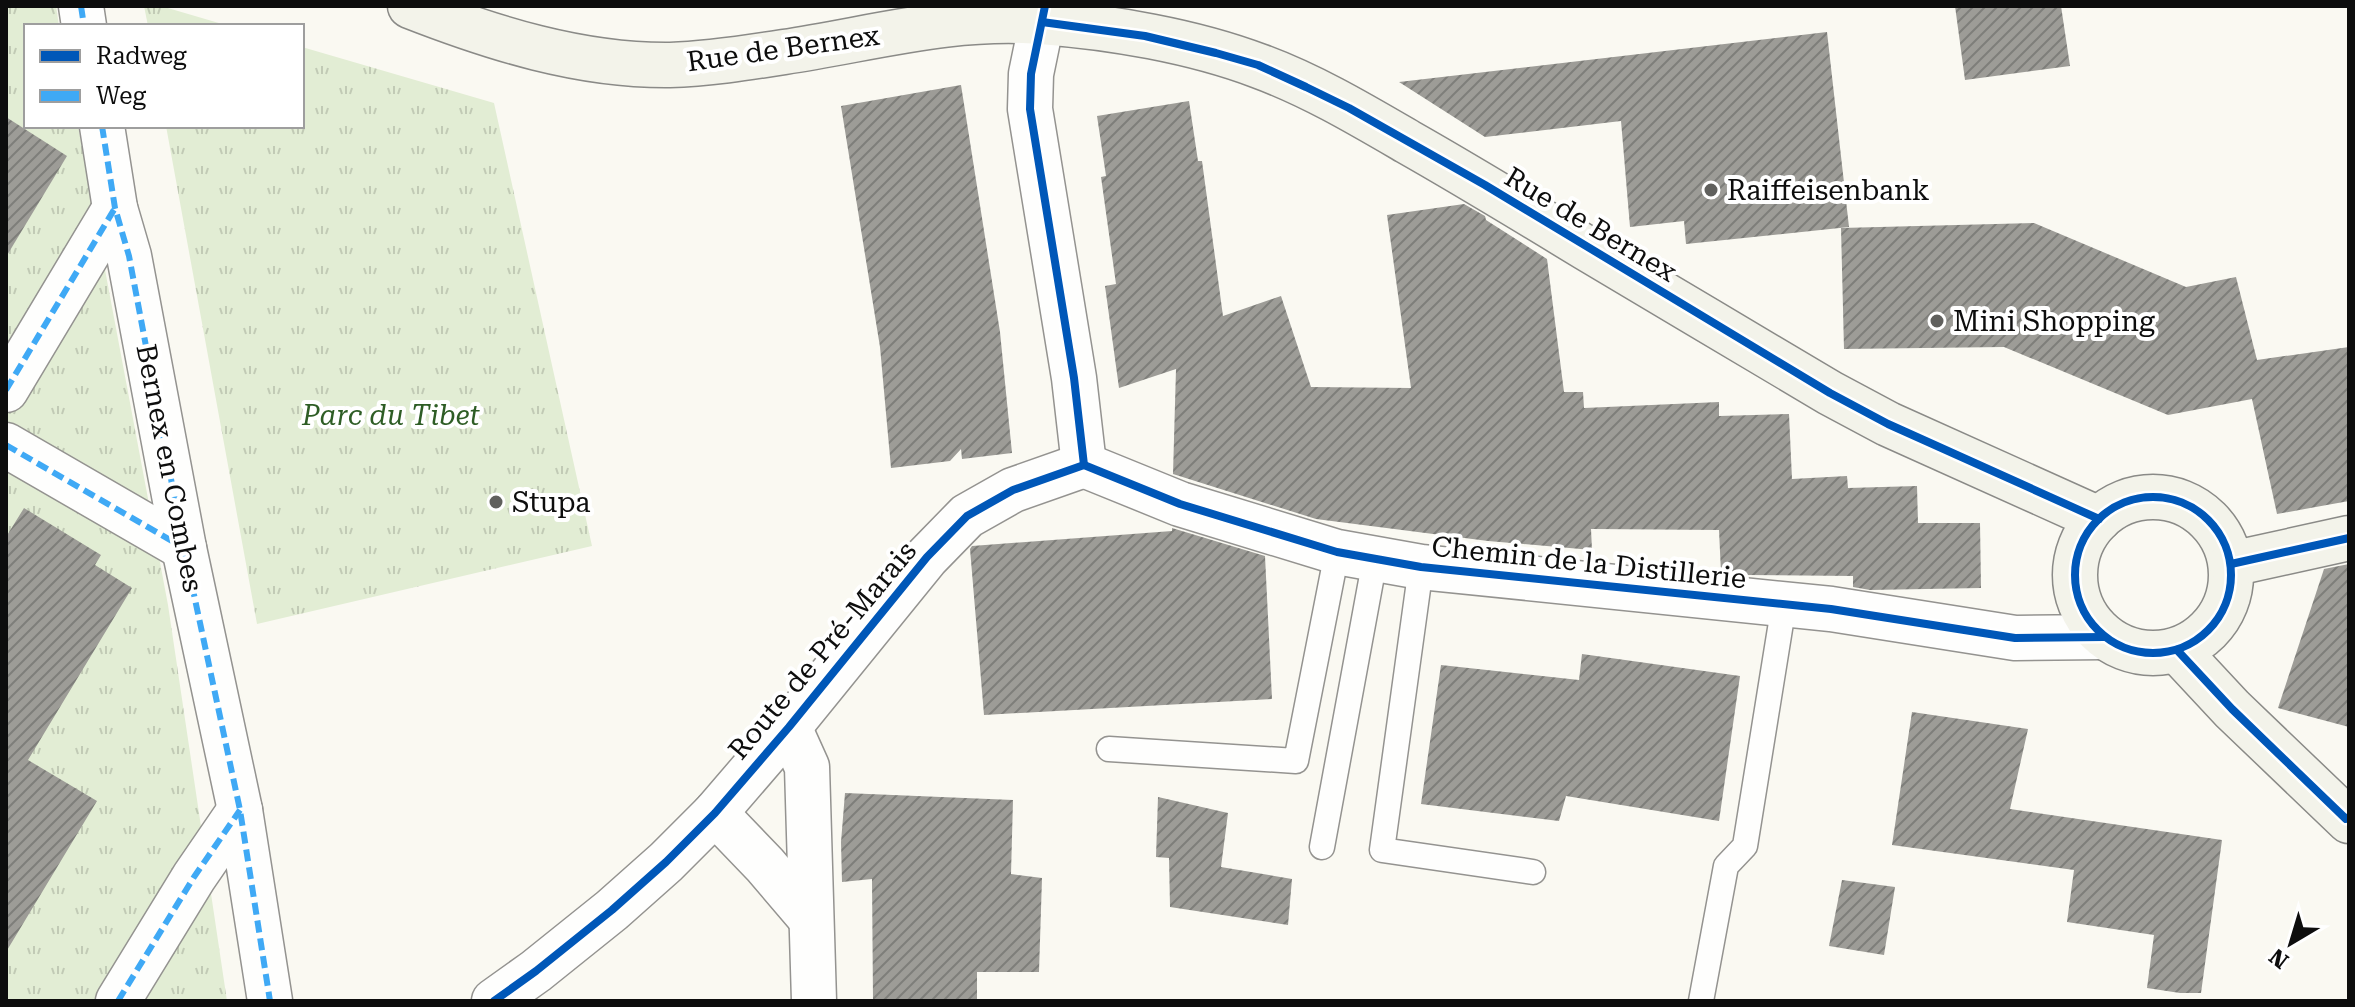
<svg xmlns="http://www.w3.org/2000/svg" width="2355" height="1007" font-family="'Roboto Serif',serif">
<defs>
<pattern id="park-tufts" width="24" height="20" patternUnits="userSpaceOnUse" patternTransform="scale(2)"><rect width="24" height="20" fill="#e2edd4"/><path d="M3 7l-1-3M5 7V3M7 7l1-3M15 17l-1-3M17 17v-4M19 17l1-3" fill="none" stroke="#c1cab5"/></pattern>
<pattern id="building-hatch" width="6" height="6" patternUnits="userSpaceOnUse" patternTransform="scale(2)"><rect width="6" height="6" fill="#9d9c97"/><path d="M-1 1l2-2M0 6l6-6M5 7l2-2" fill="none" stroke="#7e7e7a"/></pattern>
</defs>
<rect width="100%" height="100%" fill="#faf9f2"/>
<!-- park -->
<g fill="url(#park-tufts)">
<path d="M6,6H56L59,26H26V126H78L168,605L227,1001H6Z"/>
<path d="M144,6H161L229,26H148Z"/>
<path d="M302,47L494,103L592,546L257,624L166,126H302Z"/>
</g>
<!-- building -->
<g fill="url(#building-hatch)">
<path d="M1955,6H2061L2070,66L1965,80Z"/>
<path d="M1827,32L1849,227L1686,244L1684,221L1630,227L1621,121L1485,137L1399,82Z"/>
<path d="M961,85L1000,332L1012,453L962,459L961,449L950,461L891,468L880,347L841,106Z"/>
<path d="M1189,101L1198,161H1202L1223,316L1281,296L1311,387L1411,388L1387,215L1464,204L1485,216L1486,220L1547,259L1564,392H1583L1584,408L1719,402V416L1789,414L1792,479L1847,476L1848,488L1917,486L1918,523H1980L1981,588L1870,590L1853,587V576L1747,575L1721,573L1719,530L1591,529L1592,550L1488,541L1316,519L1173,474L1176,369L1119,388L1105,286L1116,284L1101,177L1106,176L1097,116Z"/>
<path d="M6,117L67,156L6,257Z"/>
<path d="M2034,223L2186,287L2236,277L2257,360L2349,347V501L2277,514L2252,399L2168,415L2004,347L1844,349L1841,228Z"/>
<path d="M24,508L101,555L95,565L132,588L28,760L97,801L6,952V537Z"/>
<path d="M1172,528L1265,556L1272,699L984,715L970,549L972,546L1172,531Z"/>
<path d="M2349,564V727L2278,708L2324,569Z"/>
<path d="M1582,654L1740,676L1719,821L1566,796L1559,821L1421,804L1441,665L1579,680Z"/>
<path d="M1912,712L2028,729L2010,809L2222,840L2201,993H2180L2147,988L2154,935L2067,922L2074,870L1892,845Z"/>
<path d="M845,793L1013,800L1011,874L1042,878L1039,972H977V1001H873L872,879L842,882L841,842Z"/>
<path d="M1158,797L1228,813L1221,867L1292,879L1288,925L1170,907L1169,858L1156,857Z"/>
<path d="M1842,880L1895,887L1884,955L1829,946Z"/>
</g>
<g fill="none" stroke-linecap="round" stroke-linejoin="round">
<!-- lane casing -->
<g stroke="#949390" stroke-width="27">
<g id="lane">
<path d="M1421,567L1382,850L1533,872"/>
<path d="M1109,749L1296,761L1337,552"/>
<path d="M1322,847L1375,559"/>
<path d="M1701,1001L1726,866L1745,846L1784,604"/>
</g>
</g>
<!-- street casing -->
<g stroke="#949390" stroke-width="47">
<g id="street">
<path d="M81,6L84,26"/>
<path d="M1045,6L1031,74L1030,109L1074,378L1084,465"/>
<path d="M102,126L115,208L129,256L184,548L240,810L270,1001"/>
<path d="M6,390L115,208"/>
<path d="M6,445L184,548"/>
<path d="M1084,465L1180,504L1337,552L1421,567L1831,609L2015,638L2104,637"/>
<path d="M789,727L807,767L814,1001"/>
<path d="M715,813L765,865L811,919"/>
<path d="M118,1001L194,877L240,810"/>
<path d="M494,1001L536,971L612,910L666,862L715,813L789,727L927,557L967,516L1013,490L1084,465"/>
</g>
</g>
<!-- secondary casing -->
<g stroke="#8a8a87" stroke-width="47">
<g id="secondary">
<path d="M410,6C492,38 580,66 670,65C707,64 746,58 784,52C871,39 951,15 1041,22C1111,27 1193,41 1259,66C1311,85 1360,114 1408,142C1468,176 1527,212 1586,248C1667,297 1749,344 1830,393L1888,424L2099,519"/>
<circle cx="2153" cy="575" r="78"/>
<path d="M2231,564L2349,538"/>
<path d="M2177,650L2232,709L2349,821"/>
</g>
</g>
<!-- lane -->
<use href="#lane" stroke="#fefefd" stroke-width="24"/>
<!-- street -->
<use href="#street" stroke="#fefefd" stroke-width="44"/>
<!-- secondary -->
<use href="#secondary" stroke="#f3f3ea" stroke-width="44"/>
<!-- quiet -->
<g stroke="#3fa9f5" stroke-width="6" stroke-dasharray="12 6" stroke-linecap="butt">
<path d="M81,6L84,26"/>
<path d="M102,126L115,208L129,256L184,548L240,810L270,1001"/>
<path d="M6,390L115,208"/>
<path d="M6,445L184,548"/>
<path d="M118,1001L194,877L240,810"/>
</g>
<!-- cycleway casing -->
<g stroke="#fff" stroke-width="13">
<g id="cycleway">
<path d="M1045,6L1031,74L1030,109L1074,378L1084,465"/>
<path d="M1042,22L1145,36L1216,53L1258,65L1306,87L1349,108L1485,185L1830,393L1888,424L2099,519"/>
<path d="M1084,465L1180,504L1337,552L1421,567L1831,609L2015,638L2104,637"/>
<circle cx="2153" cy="575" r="78"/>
<path d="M2231,564L2349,538"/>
<path d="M2177,650L2232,709L2346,819L2349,817"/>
<path d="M494,1001L536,971L612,910L666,862L715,813L789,727L927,557L967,516L1013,490L1084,465"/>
</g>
</g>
<!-- cycleway -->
<use href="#cycleway" stroke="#0057b8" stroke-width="8"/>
</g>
<!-- markers -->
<g fill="#60605d" stroke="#fff" stroke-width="3">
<circle cx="1711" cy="190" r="8"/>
<circle cx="1937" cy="321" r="8"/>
<circle cx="496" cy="502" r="8"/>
</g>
<g text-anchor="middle" stroke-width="8" stroke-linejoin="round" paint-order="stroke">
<!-- street labels -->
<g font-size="28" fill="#0d0d0d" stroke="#fff">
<text transform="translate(783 48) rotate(-8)" y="10">Rue de Bernex</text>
<text transform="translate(1591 224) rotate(31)" y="10">Rue de Bernex</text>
<text transform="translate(170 468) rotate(79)" y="10">Bernex en Combes</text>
<text transform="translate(1589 562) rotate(6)" y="10">Chemin de la Distillerie</text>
<text transform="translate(822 650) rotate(-50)" y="10">Route de Pré-Marais</text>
</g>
<!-- poi labels -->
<g font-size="28" fill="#0d0d0d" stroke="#fff" text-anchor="start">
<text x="1727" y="200">Raiffeisenbank</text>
<text x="1953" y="331">Mini Shopping</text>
<text x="512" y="512">Stupa</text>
</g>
<!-- park labels -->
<g font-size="28" font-style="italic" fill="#2e5d25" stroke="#fff">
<text x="391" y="425">Parc du Tibet</text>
</g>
</g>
<!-- border -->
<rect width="2355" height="1007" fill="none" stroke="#0d0d0d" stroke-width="16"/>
<!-- legend -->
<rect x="24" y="24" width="280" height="104" fill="#ffffff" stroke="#9e9e9e" stroke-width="2"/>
<rect x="40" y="50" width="40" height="12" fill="#0057b8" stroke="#9e9e9e" stroke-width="2"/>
<text x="96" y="64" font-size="24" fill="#0d0d0d">Radweg</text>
<rect x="40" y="90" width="40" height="12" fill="#3fa9f5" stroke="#9e9e9e" stroke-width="2"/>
<text x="96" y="104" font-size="24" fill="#0d0d0d">Weg</text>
<!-- north arrow -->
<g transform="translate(2291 943) rotate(218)" stroke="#ffffff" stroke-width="6" paint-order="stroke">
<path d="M0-6L14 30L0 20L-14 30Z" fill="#0d0d0d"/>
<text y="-12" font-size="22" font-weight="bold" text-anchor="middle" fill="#0d0d0d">N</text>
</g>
</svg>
